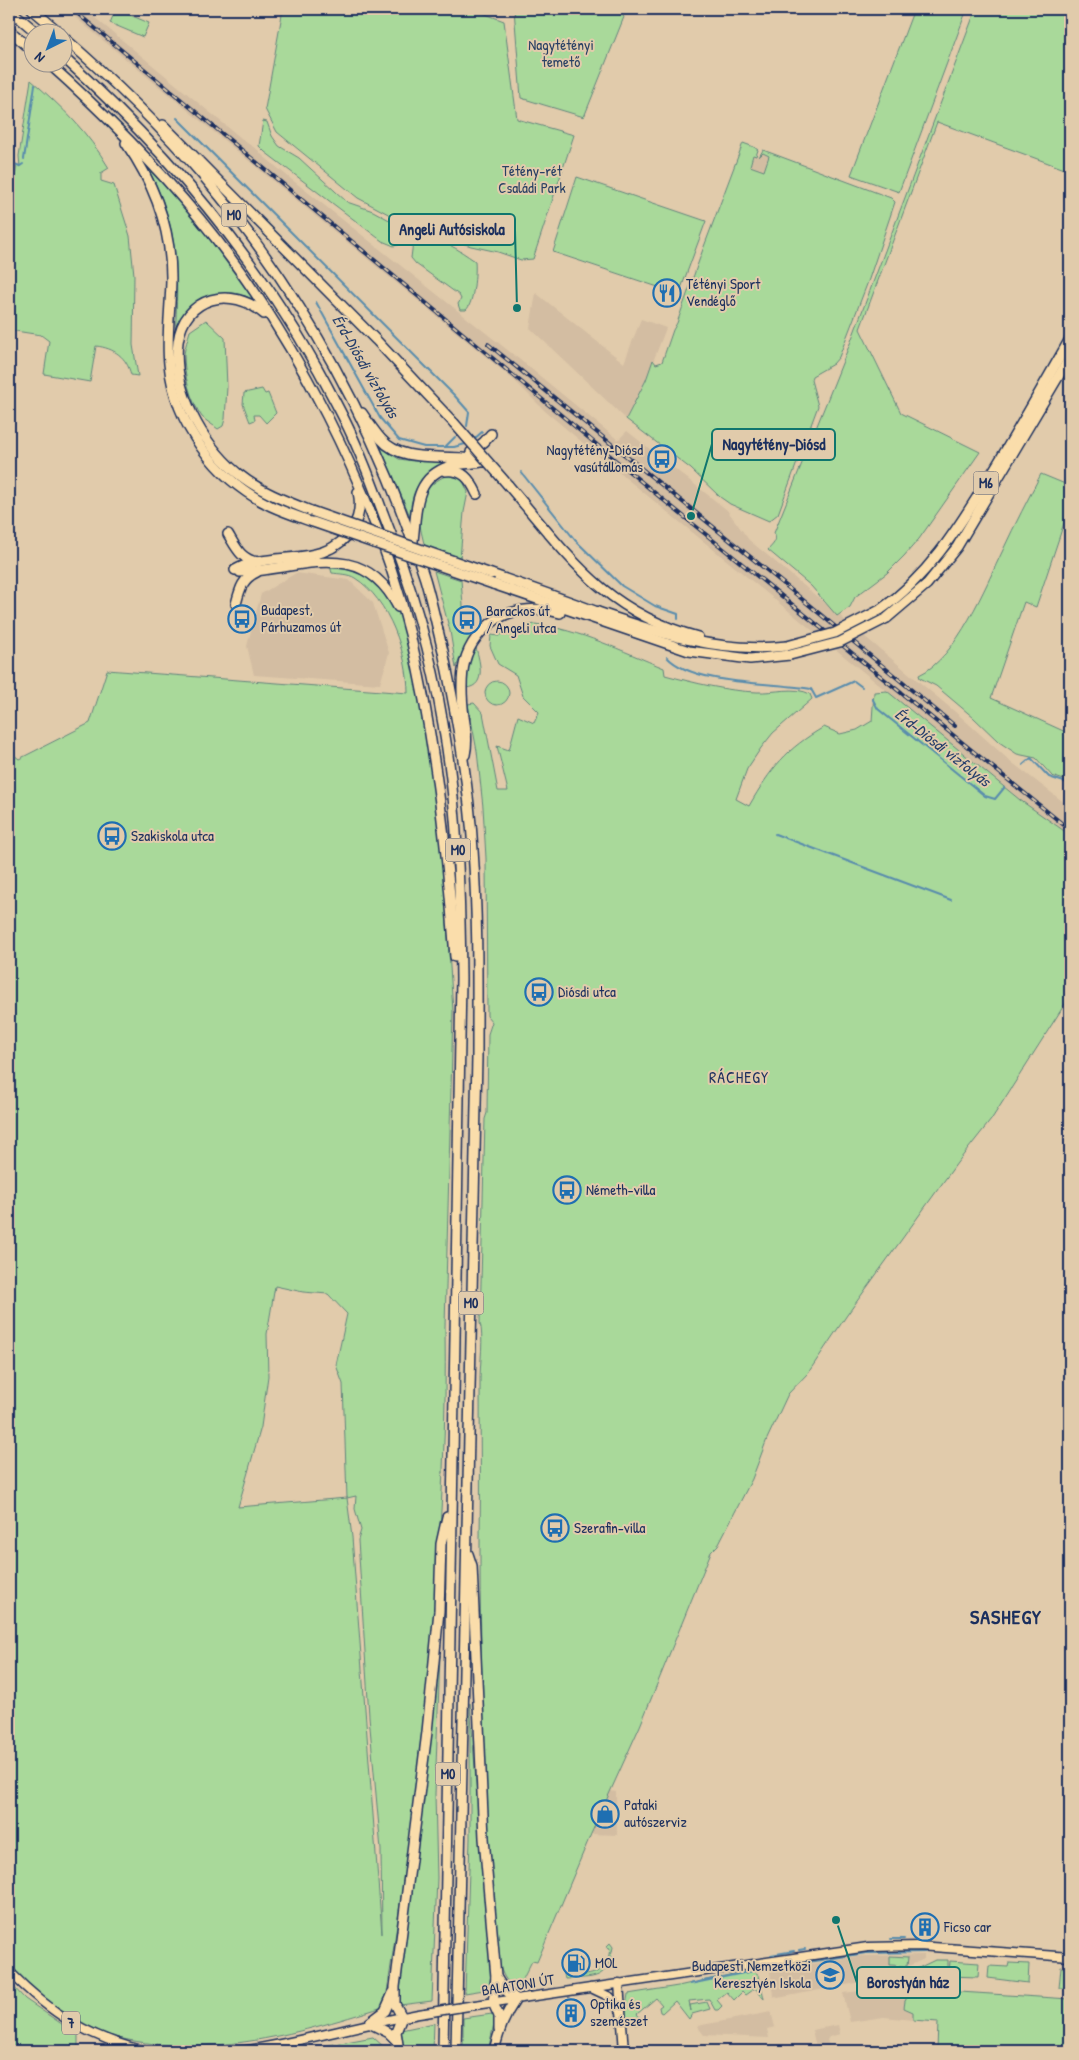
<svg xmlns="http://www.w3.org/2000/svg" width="1079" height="2060" font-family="'Patrick Hand',sans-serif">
<rect width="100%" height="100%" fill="#e1cbab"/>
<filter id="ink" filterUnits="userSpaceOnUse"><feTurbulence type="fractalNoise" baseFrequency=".02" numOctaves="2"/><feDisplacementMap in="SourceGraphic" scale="10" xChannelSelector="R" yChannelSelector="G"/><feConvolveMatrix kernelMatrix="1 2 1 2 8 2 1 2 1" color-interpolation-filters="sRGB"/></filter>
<g filter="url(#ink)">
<!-- built -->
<g fill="#d3bda2">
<path d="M65,9H84L88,12L247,143L258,150L262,155L291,179L524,363L618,440L627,431L727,510L749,540L960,716L1010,761L1070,807V835L1020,800L583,443L545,411L514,380Z"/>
<path d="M763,153L769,155L764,171L750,166L754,155L759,157Z"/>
<path d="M536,293L624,363L641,319L666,328L646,380L626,419L530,328Z"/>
<path d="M296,573L349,580L373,603L389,653L380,684L254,675L247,646L261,594Z"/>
<path d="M610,1791L616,1792L617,1835L591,1834Z"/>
<path d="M924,1955V1959L882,1978L778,1998L773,1996L770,1971L858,1956Z"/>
<path d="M885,1988L912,1989L904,2005V2008L913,2012V2020L884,2017L850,2022L843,1993Z"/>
<path d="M771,2012L775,2027L767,2029L769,2038L704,2035L697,2026Z"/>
<path d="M838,2025L840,2034L829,2037L827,2040L831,2051H817L812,2030Z"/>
</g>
<!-- green -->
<g fill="#a9d99a" stroke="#62847c" fill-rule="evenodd">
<path d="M116,9L149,23L143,37L110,23Z"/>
<path d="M283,9H472L504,21L517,119L574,135L533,259L521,260L498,252L471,246L411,226L358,198L277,132L265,109Z"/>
<path d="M514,9H617L624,17L584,117L521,98Z"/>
<path d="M914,9H967L899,192L851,175Z"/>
<path d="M976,9H1070V171L937,122L860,329L901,413L980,452L919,539L904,556L887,573L855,597L850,607L837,616L811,586L768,550C773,544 778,541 774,533L851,341Z"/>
<path d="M31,80C64,109 87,131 109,168L101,173V181L114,185L130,236L134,275L133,345L138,376L131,375C127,357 114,348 96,346L90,382L44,374L49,341L41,335L9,330V224L12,205H10L17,165L20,167L19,156Z"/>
<path d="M263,121L267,122L272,136L279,146L299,158L347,202L373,211L393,222L401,229L402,244L394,246L382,241L265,152L259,146Z"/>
<path d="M743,143L754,147L758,150L756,156L753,155L750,166L764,171L769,156L763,153L759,157L763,150L891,198L895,202L869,279L839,357L833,364L812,376L811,380L818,406L778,514L769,521L730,504L720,497L691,469L626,419L646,380L653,360L656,364L662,362L673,330L677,323L702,252Z"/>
<path d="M142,159L200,226L253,299C207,281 200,306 175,338C179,270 179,219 142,159Z"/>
<path d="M577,177L706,221L679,294L553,252Z"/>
<path d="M420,236C441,238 458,249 475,261C476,272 474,303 466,310H460L458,304L461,299L459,295L416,264L411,258L413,242Z"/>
<path d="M206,320L225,338L227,387L225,419L223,426L218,429C213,425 206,421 202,417C190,400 184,375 184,354C185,347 188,338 190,331Z"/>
<path d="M262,389L265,394L268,393L276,413L266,423L259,415H254L255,420L250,422L243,404L244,393Z"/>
<path d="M381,448L399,459L413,461L451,462C422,475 412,484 410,516Z"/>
<path d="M1041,474L1070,486V505L1036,607L1024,602L991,698L1070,734V782L1052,776L1036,758L1017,754L999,742L974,718L936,686L920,678L919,675C957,658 986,585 1003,550C1015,524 1028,499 1041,474Z"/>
<path d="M447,475L462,479L468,492L464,512L460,559L425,547C416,514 413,491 447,475Z"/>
<path d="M330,566L345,568L368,577L376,584L394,604L402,620L408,640L431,758L442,848L453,1011L445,1327C448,1515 427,1706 402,1891C397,1927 391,1963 386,1999L383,2007C290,2036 207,2060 110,2036C87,2029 62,2016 44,2000C31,1989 20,1977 9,1965V751L19,759L90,723L107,670L408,693C408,655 389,599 355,578C349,574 339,574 332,573ZM275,1286L303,1292L328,1294L347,1314L336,1365L343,1384L347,1498L238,1507L261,1427L268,1376L267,1334ZM356,1496L355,1509L361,1530L358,1540L369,1716L381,1850L382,1934L352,1537L347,1498Z"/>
<path d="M434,571L461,580L464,618L472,636L461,655L456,668L450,631Z"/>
<path d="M535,624C580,630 622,651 664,668L665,675C695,683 726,691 757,692C774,693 795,686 810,694L812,699L773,733L761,748L747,769L736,799L749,806C771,768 786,749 824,727L840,734L857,730L872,721L874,692L887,691L1020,800L1070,835V996L991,1120L957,1163L847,1315L808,1373L788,1394L767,1439L752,1479L718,1545L711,1552L640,1726L591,1834L537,1962L532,1961L519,1987C507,1985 504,1977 500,1967C485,1825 480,1681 480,1539C481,1486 480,1433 480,1379C480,1364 484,1336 480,1323L485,1119L487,1113L488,1034L492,1022L487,1016L486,858L483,807L477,751L468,704L474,703L483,713L498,791H508L497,746L509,750L518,716L534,723L539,712L523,696L516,675L498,664L490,646L491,635L499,636L505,631Z"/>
<path d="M475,644C479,659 488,686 466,688L467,667Z"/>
<circle cx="497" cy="693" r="12"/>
<path d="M440,1655L435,1794L437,1878L432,2001L400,2005L399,1998Z"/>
<path d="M470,1703L491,1978L490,1989L465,1993L470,1839Z"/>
<path d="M610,1943L613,1947C607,1981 596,1977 565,1979L561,1960L567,1976C579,1973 600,1980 604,1961H608L610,1948L606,1947Z"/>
<path d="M890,1956L908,1957L907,1966L890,1965Z"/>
<path d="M935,1960H948V1979L937,1978L936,1983L901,1980L902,1976Z"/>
<path d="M950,1961L979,1963L978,1977L949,1976Z"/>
<path d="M1009,1963L1029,1964L1028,1983L988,1978L989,1966L1008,1967Z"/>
<path d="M1061,1967L1070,1968V1988H1059Z"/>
<path d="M752,1970L759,1975L764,1999L755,1988L745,1995L742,1992L734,2000L727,1992L717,2000L722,2006L718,2010H715L709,1999L689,2001L691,2011L690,2005L707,2002L710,2009L692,2014L689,2019L675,2001L662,2013L660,2012L659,2007L662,2005L656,1998L637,2014L642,2020L637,2025L624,2019L628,1994L678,1986Z"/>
<path d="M9,1982L25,1999L78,2035V2051H9Z"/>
<path d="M912,1989L1070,1999V2051H937L938,2022L913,2020V2012L904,2008L905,2001Z"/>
<path d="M492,2014L495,2019L488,2051H463V2018Z"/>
<path d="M434,2023L433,2051H404L401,2030Z"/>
<path d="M373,2037L385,2048L386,2051H297Z"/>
</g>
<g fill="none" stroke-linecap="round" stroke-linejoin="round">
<!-- stream -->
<g stroke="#588cad" stroke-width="2">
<path d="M177,118L454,395L469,412L467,426"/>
<path d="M24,159L35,85"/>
<path d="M9,162L20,166L23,164"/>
<path d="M316,302L380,418L399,440L424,447H454L469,443"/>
<path d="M473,440L482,432"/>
<path d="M446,446L455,437"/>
<path d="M521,472L575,540L622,586L655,606L678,614V619"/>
<path d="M667,657C694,686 774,682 811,689L816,698L854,681L862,687"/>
<path d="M872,698L878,709L985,796L995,799L1004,788"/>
<path d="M1023,765L1031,758L1049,777L1070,784"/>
<path d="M775,834L951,900"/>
<path d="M891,1939H904"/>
<path d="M799,1950L805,1949"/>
<path d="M771,1955L794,1951"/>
<path d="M769,1968L866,1953L925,1952"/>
<path d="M690,1984L753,1971"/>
</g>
<!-- major casing -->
<g stroke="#1b2f5e" stroke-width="11">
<g id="major">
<path d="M9,1971C50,2013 88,2038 146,2051"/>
<path d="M619,1983L624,2051"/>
<path d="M591,1988L610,1997L619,2009"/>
<path d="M475,2005L868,1947L919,1946L1070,1957"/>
<path d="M241,2051C303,2042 363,2023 425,2013"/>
</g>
</g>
<!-- highway casing -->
<g stroke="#1b2f5e" stroke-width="12">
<g id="highway">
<path d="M9,9L36,32"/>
<path d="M32,9L59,32"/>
<path d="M9,30L32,50"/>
<path d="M62,36C113,80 161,127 205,178C304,295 379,433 425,579C432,603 437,627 443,651C457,717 469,783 473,850C478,919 477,988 477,1057L456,2051"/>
<path d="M62,56C174,157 270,272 338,407C356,441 370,477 383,513C410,581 431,651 443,724C458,808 460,893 461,979L443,2051"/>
<path d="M47,62C102,111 153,162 200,219C293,331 375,493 410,634C435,739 447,849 455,957"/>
<path d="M163,125L376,340L454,423"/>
<path d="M126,143C153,182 171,228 171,277C171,306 166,335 169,364C175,424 216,480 271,506C284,512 299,517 313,522"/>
<path d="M264,314C232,285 184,296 178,342C172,390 202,443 237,473C259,491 285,501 311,511"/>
<path d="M362,413C368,422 374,431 381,439C405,467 452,451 484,462"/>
<path d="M471,452L484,442L491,434"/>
<path d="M445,471C463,469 470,479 477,494"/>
<path d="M508,485C568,555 604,612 698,637"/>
<path d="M228,534C236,547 241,560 258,562"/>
<path d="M413,541C417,510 413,478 450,466C460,463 471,464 481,462"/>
<path d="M235,570C270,549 327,570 352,529C359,518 361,505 358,492"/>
<path d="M240,572C300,570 362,536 398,607"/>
<path d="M491,574C526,586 560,598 595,611C659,633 718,654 787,646"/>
<path d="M493,584L689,651L750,659L790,655"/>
<path d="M236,604C240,589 242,579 257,572"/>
<path d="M880,610C929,576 958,528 989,478C1017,433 1043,386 1070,339"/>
<path d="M887,618L927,584L957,547L1070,357"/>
<path d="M465,755C468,742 466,729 464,717C459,676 460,643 497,619C515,608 540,607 560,613"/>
<path d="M468,1554L472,1566L484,1838L496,1977L493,2003L499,2016V2029"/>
<path d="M393,1993L385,2011L369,2023L389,2033L397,2041"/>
<path d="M399,2051L396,2032L402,2017L395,2004V1987L427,1732L439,1611L441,1544L447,1517"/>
<path d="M494,2051C499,2031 504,2016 516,1999L503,1988L496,1977"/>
</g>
</g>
<!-- major -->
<use href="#major" stroke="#faddab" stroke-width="8"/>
<!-- highway -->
<use href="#highway" stroke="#faddab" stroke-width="9"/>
<!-- rail casing -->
<g stroke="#1b2f5e" stroke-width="4">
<g id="rail">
<path d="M72,9L661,498L1070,830"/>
<path d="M488,344L785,585L955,726"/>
</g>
</g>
<!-- rail -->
<use href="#rail" stroke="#e1cbab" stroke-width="2" stroke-dasharray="5.5" stroke-linecap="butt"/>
<!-- major-bridge casing -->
<g stroke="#1b2f5e" stroke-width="11" stroke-linecap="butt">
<path id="major-bridge" d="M425,2013L475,2005"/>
</g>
<!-- highway-bridge casing -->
<g stroke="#1b2f5e" stroke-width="12" stroke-linecap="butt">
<g id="highway-bridge">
<path d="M454,423L508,485"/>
<path d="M311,511L491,574"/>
<path d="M313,522L493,584"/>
<path d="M787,646L835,633L880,610"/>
<path d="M790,655L840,642L887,618"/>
</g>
</g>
<!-- major-bridge -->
<use href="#major-bridge" stroke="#faddab" stroke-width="8"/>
<!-- highway-bridge -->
<use href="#highway-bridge" stroke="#faddab" stroke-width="9"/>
</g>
</g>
<!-- icons -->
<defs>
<g id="restaurant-ring" transform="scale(1.4375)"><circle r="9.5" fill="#e1cbab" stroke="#1f6fb2" stroke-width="1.5"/><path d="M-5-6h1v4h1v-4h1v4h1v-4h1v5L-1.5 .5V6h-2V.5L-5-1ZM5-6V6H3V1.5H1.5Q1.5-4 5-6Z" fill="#1f6fb2"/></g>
<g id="bus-ring" transform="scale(1.4375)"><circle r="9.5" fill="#e1cbab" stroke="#1f6fb2" stroke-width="1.5"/><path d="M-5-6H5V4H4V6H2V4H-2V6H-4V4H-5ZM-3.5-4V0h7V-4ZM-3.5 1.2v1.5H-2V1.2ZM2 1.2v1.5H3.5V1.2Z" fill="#1f6fb2"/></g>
<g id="shop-ring" transform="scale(1.4375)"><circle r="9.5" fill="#e1cbab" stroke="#1f6fb2" stroke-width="1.5"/><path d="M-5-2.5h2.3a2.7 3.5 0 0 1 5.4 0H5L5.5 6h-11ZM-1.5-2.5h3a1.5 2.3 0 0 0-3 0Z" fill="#1f6fb2"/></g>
<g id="building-ring" transform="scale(1.4375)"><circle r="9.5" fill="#e1cbab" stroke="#1f6fb2" stroke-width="1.5"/><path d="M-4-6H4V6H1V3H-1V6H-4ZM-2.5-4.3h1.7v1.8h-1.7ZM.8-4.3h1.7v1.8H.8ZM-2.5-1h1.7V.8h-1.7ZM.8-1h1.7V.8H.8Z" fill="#1f6fb2"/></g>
<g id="fuel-ring" transform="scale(1.4375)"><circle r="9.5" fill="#e1cbab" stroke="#1f6fb2" stroke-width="1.5"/><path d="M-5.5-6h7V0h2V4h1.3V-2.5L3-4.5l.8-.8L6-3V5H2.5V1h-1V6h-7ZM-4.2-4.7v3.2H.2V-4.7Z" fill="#1f6fb2"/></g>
<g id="school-ring" transform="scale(1.4375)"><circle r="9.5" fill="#e1cbab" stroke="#1f6fb2" stroke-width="1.5"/><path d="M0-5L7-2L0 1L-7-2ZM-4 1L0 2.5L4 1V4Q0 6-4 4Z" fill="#1f6fb2"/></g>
</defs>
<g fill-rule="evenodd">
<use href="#restaurant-ring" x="667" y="293"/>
<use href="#bus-ring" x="662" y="459"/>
<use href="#bus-ring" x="242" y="619"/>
<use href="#bus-ring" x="467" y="620"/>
<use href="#bus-ring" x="112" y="836"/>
<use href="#bus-ring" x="539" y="992"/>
<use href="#bus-ring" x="567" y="1190"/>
<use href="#bus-ring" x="555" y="1528"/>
<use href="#shop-ring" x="605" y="1814"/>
<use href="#building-ring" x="925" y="1927"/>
<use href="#fuel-ring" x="576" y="1963"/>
<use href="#school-ring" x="830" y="1975"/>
<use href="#building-ring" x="571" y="2013"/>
</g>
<g text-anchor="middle" stroke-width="4" stroke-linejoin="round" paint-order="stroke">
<!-- shield labels -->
<g fill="#e1cbab" stroke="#565e75" stroke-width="1">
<rect x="221.5" y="203.5" width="25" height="23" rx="4"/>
<rect x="973.5" y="471.5" width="25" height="23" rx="4"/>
<rect x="445.5" y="838.5" width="25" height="23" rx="4"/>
<rect x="458.5" y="1291.5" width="25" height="23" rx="4"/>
<rect x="435.5" y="1762.5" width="25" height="23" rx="4"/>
<rect x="62" y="2011.5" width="18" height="23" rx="4"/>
</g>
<g font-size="14" font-weight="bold" fill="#1b2f5e">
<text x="234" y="220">M0</text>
<text x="986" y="488">M6</text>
<text x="458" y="855">M0</text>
<text x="471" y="1308">M0</text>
<text x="448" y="1779">M0</text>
<text x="71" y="2028">7</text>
</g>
<!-- park labels -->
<g font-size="15" fill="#294064" stroke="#e1cbab">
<text x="561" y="50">Nagytétényi<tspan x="561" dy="17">temető</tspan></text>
<text x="532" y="176">Tétény-rét<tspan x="532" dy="17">Családi Park</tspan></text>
</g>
<!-- poi labels -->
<g font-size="15" fill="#1b2f5e" stroke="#e1cbab" text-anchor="start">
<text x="686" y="289">Tétényi Sport<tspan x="686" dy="17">Vendéglő</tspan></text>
<text x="643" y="455" text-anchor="end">Nagytétény-Diósd<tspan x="643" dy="17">vasútállomás</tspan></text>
<text x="261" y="615">Budapest,<tspan x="261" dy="17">Párhuzamos út</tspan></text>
<text x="486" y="616">Barackos út<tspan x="486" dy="17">/ Angeli utca</tspan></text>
<text x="131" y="841">Szakiskola utca</text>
<text x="558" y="997">Diósdi utca</text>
<text x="586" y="1195">Németh-villa</text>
<text x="574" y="1533">Szerafin-villa</text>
<text x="624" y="1810">Pataki<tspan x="624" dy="17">autószerviz</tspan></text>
<text x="944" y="1932">Ficso car</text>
<text x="595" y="1968">MOL</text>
<text x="811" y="1971" text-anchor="end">Budapesti Nemzetközi<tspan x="811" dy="17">Keresztyén Iskola</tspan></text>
<text x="590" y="2009">Optika és<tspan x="590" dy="17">szemészet</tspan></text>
</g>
<!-- street labels -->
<g font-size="15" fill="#1b2f5e" stroke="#e1cbab">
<text transform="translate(518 1985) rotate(-9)" y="5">BALATONI ÚT</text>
</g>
<!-- water labels -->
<g font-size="16" font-style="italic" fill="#253e6b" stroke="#e1cbab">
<text transform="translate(366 366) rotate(60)" y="6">Érd-Diósdi vízfolyás</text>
<text transform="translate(943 747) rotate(38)" y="6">Érd-Diósdi vízfolyás</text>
</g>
<!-- neighbourhood labels -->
<g font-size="16" letter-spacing="1" fill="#1b2f5e" stroke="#e1cbab">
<text x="739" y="1083">RÁCHEGY</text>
</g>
<!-- district labels -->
<g font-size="20" font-weight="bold" letter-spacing="1" fill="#1b2f5e" stroke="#e1cbab">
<text x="1006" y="1624">SASHEGY</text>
</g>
</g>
<!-- callouts -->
<path fill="none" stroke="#0f766e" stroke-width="2" d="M517 308L515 230M691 516L712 444M836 1920L857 1983"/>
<g fill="#0f766e" stroke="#e1cbab" stroke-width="2">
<circle cx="517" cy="308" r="5"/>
<circle cx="691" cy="516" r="5"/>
<circle cx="836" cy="1920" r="5"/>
</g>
<g fill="#e1cbab" stroke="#0f766e" stroke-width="2">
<rect x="389" y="214" width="126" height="31" rx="5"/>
<rect x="712" y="429" width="123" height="31" rx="5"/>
<rect x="857" y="1967" width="103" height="31" rx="5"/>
</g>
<g font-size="16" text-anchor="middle" font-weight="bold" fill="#1b2f5e">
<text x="452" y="235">Angeli Autósiskola</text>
<text x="774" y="450">Nagytétény-Diósd</text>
<text x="908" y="1988">Borostyán ház</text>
</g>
<!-- margin -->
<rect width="1079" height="2060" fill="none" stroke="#e1cbab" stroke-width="30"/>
<rect x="15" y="15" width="1049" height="2030" fill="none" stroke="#1b2f5e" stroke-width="2" filter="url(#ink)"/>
<!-- north arrow -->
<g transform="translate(48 48) rotate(222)"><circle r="24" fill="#e1cbab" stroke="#928d8c"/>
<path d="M0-4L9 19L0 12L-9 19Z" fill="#1f6fb2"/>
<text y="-8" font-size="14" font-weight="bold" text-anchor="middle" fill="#1b2f5e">N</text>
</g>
</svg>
